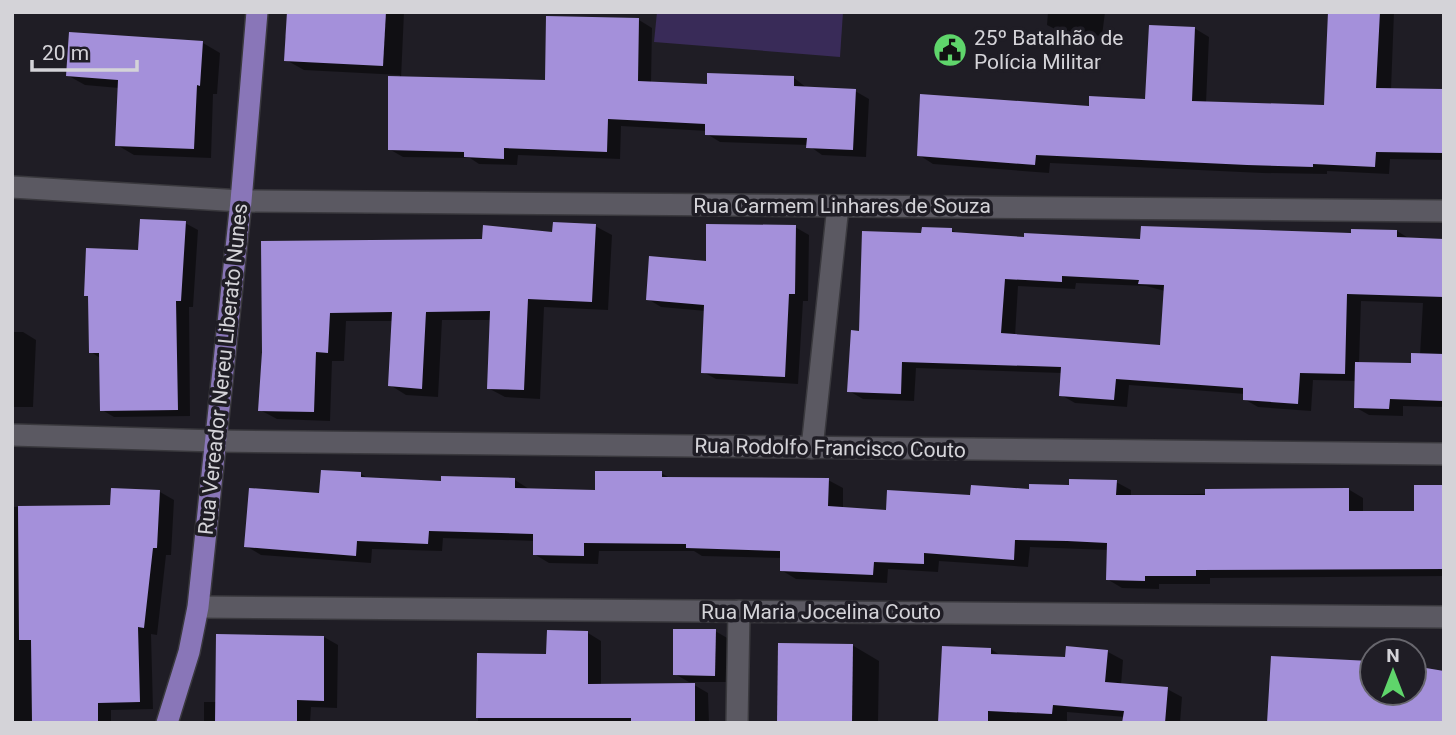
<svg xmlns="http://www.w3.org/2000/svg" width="1456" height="735" font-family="Roboto,sans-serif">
<rect width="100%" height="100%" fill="#1f1d25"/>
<!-- green -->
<path fill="#392b58" d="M657,12H843L840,57L654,42Z"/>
<!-- shadow -->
<g fill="#0007" fill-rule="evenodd">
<path d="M289,12H404L401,79L547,82L639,20L652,28L651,83L708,86L794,78L807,88L855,91L869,99L866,157L822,155L808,145L720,142L707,134V131L621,126L620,159L518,155L517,165L479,164L470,158L403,157L389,149L400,75L304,70L286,60Z"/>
<path d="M1048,12H1105L1102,36L1061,32L1047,25Z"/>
<path d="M1330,12H1394L1391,90L1444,91V160L1390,159L1389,174L1327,171V174L1262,173L1050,163L1049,173L933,164L919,155L1090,108L1147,101L1194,28L1209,37L1206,103L1326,107Z"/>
<path d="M70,34L203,43L220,53L217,94H213L211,158L134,155L117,145L119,88L85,85L67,75Z"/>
<path d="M185,223L198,230L193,307H189L190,416L114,417L102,410L100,358L91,352L90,297L86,295L140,252Z"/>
<path d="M595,226L612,235L608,310L544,307L540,399L505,397L488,388L491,320H442L438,397L406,395L390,385L394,321H346L344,361H332L330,421L277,419L260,410L264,352L262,243L483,241L554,234Z"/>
<path d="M795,227L809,235L808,301H803L798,384L716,379L703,372L706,311L661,307L648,299L708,263Z"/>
<path d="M952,230L960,235L1025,239L1142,240L1397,231L1410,239L1444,241V407L1403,406V416L1369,415L1355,407L1356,381L1313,380L1311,411L1258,407L1244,399L1245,394L1129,385L1127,407L1075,403L1061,395L1062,373L916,368L914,401L863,399L849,391L861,332L923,235ZM1076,283L1146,286L1165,291L1161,347L1015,336L1018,286L1075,289ZM1361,301L1423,303L1420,355L1412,365L1359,363Z"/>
<path d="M12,332H23L36,340L33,407H12Z"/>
<path d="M661,473L670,478L828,480L843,488V508L888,511L972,497L1116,482L1131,490V496L1348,489L1363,498V512H1416L1444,486V576L1210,578V584H1159V589L1122,588L1107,579L1108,550L1030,547L1028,567L939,561L938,572L888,569L887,583L796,579L781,570V558L702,556L694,551H599L598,564L549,563L534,554L535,541L443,538L442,551L372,549L371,563L261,555L246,546L321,495L361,474L371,480L443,483L515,480L529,489L597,492Z"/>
<path d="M113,490L160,492L174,500L171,555H166L157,635L151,634L153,709L111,710V723H12V507L112,506Z"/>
<path d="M715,631L729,639L728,682H689L708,693L709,723H478V655H548L588,633L601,641V686L694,685L675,674Z"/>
<path d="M324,637L338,645L337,708L311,707L310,723H204V702H217Z"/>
<path d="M852,645L879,661L878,723H780Z"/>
<path d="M991,649L1001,656L1067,659L1108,652L1123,660L1121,685L1167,689L1182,697L1180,723H1124L1125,717L1067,712V722L1063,723H940Z"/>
<path d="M1272,658L1372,663V693H1414V668L1444,723Z"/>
</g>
<!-- building -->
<g fill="#a490da" fill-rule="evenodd">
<path d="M287,12H386L383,66L284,61Z"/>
<path d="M1328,12H1380L1376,88L1444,89V153L1376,152L1375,167L1313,164V167L1247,165L1036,155L1035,165L917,156L920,94L1089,106V96L1145,99L1149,25L1195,27L1192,101L1324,105Z"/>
<path d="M546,16L639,18L638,81L707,84V73L794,76V86L856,89L853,150L806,148L807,138L705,135V124L608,119L607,152L504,148V159L464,157V152L388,150V76L545,80Z"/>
<path d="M69,32L203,41L200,86L197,85L194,149L115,146L118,80L66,76Z"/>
<path d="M140,219L186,221L181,301H176L178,410L100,411L99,353H89L88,296H84L86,248L138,250Z"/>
<path d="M553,222L596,224L592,302L528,299L524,390L487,389L490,311L426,312L422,389L388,386L392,312L330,313L328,353L316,352L314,412L258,411L262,352L261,241L482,239L483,225L552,232Z"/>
<path d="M706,224L796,225L795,294H789L785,377L701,373L704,305L646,300L649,256L706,261Z"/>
<path d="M1141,226L1351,233V229L1397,230V237L1444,239V297L1347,294L1345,374L1300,373L1298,404L1243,400V388L1116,379L1114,400L1059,396L1061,367L902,362L901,394L847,392L851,330L859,331L862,231L921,233L922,227L952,228V232L1024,237V233L1140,239ZM1062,276L1139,280L1138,284L1164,285L1160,345L1001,333L1005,279L1062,282Z"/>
<path d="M1411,353L1444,354V401L1390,399L1389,409L1354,408L1355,362L1411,363Z"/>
<path d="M321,470L361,472V477L441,481V476L515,478V488L595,490V471H662V477L829,478L828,506L886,510L887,490L970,495L971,485L1029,489V484L1069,485V479L1117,480L1116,495H1205V489L1349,488V511H1414V485H1444V569L1196,570V576H1145V581L1106,580L1107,543L1067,541L1015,540L1014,560L924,553V564L874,562L873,575L780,571V551L686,548V544L584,543V556L533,555V534L429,531L428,544L357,541L356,556L244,547L249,488L319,493Z"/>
<path d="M111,488L160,490L157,548H153L144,628L138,627L140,702L98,703V723H32L31,640H19L18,506L110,505Z"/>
<path d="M673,629H716L715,676L673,675Z"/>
<path d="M547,630L588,631V684L695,683V723H631V718H476L477,653L546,654Z"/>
<path d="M216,634L324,636V701L297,700V723H215Z"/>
<path d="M778,643L853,644L852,723H777Z"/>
<path d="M942,646L991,648V654L1065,657L1066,646L1108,650L1105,682L1168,687L1165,723H1122L1124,711L1053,705L1052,714L988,711V723H938Z"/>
<path d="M1271,656L1370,661L1372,693H1414V666L1444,671V723H1267Z"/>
</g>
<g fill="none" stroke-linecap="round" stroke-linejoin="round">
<!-- minor casing -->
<g stroke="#3a393e" stroke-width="24">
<g id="minor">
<path d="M12,187L241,201L1444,211"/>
<path d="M12,435L216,441L1444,454"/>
<path d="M812,448L838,206"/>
<path d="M198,607L1444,617"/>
<path d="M737,723L739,611"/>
</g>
</g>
<!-- major casing -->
<g stroke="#3a393e" stroke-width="24">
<path id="major" d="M167,723L189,652L198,607L241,201L257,12"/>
</g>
<!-- minor -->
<use href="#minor" stroke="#5b5962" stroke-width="21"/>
<!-- major -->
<use href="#major" stroke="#8976b8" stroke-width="21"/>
</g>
<!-- icons -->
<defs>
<g id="civic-disc" transform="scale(1.75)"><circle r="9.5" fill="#5fd56b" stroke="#1f1d25"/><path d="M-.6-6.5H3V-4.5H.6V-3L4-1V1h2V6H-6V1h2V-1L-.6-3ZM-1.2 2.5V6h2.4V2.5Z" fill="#111"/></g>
</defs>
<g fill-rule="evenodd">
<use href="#civic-disc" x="950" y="50"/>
</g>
<g text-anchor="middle" stroke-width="7" stroke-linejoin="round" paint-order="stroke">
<!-- poi labels -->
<g font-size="21" fill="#d4d3d8" stroke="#1f1d25" text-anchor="start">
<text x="974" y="45">25º Batalhão de<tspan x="974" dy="24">Polícia Militar</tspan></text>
</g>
<!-- street labels -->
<g font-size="21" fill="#d4d3d8" stroke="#1f1d25">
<text x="842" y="213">Rua Carmem Linhares de Souza</text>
<text transform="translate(223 369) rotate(-84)" y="7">Rua Vereador Nereu Liberato Nunes</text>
<text transform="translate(830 448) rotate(1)" y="7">Rua Rodolfo Francisco Couto</text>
<text x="821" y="619">Rua Maria Jocelina Couto</text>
</g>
</g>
<!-- border -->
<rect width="1456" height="735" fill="none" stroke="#d4d3d8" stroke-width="28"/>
<!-- north arrow -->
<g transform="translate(1393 672)"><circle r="33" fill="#1f1d25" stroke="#67666d" stroke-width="2"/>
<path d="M0-5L12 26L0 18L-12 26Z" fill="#5fd56b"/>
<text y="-10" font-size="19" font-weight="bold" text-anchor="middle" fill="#d4d3d8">N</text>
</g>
<!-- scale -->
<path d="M32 60v10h105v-10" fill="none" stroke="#d4d3d8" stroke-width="3.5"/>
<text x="42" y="60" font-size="21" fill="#d4d3d8" stroke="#1f1d25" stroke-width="5" paint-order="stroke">20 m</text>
</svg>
